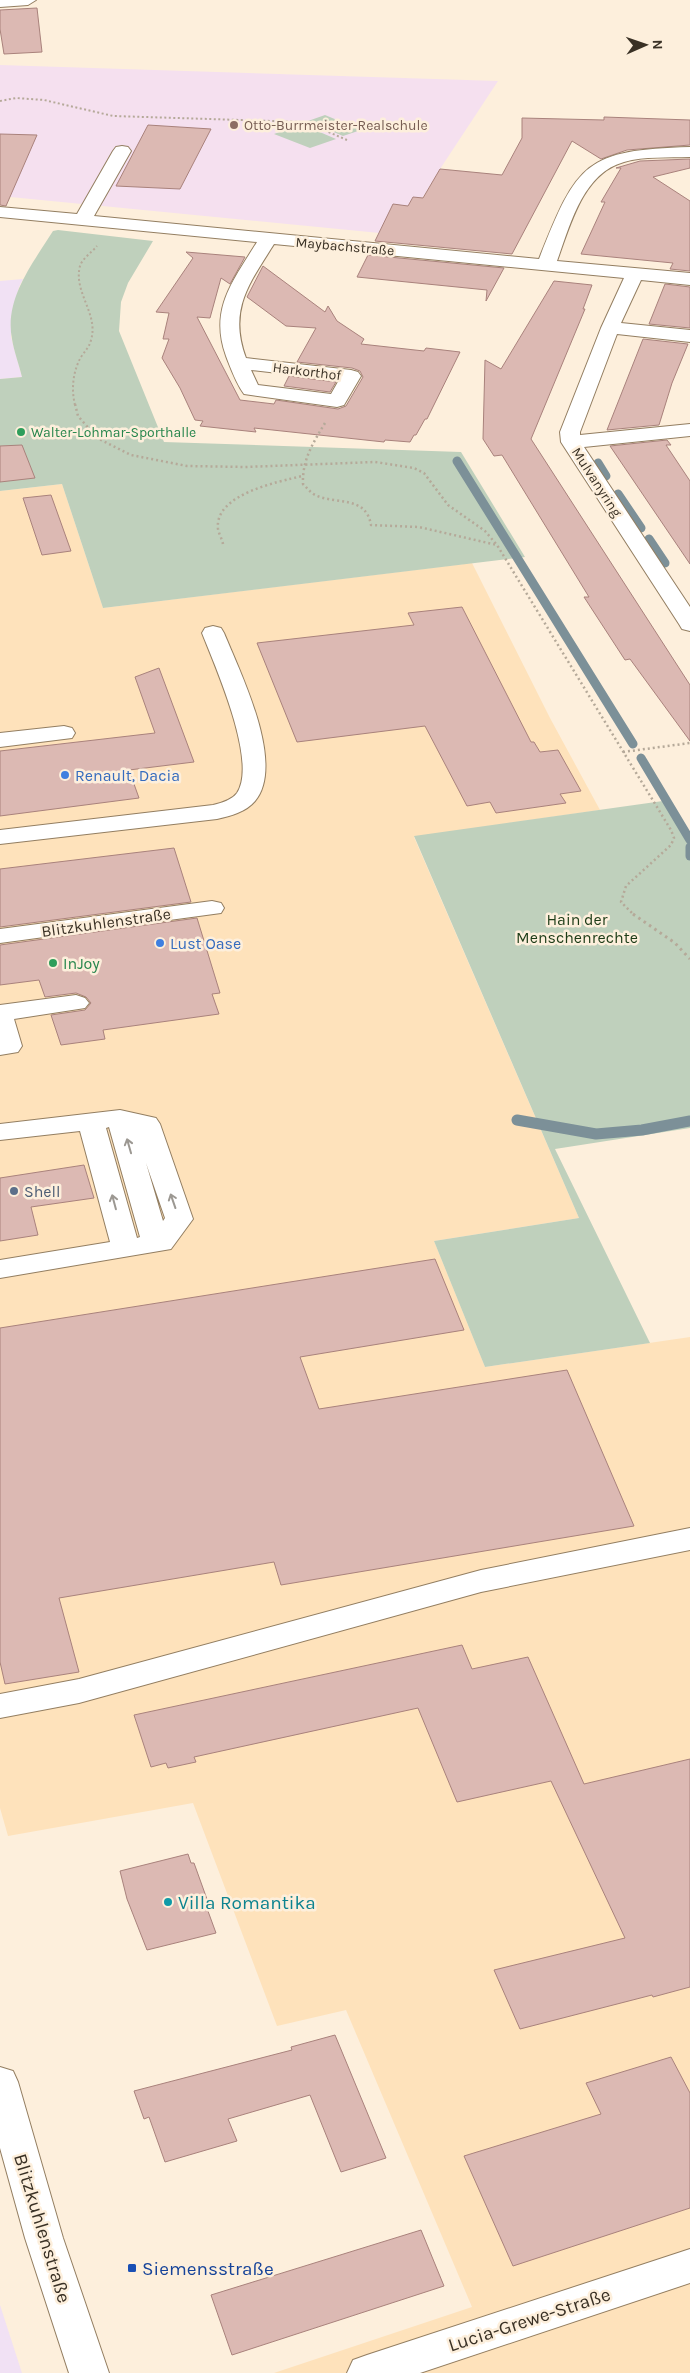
<svg xmlns="http://www.w3.org/2000/svg" width="690" height="2373" font-family="Karla,sans-serif">
<rect width="100%" height="100%" fill="#fdefdc"/>
<!-- built -->
<path fill="#fee2bb" d="M62,484L103,608L472,563L550,718L600,810L414,837L579,1218L434,1241L485,1367L690,1337V2373H274L472,2307L346,2010L277,2026L193,1803L8,1836L0,1808V491Z"/>
<!-- industrial -->
<g fill="#f1e1f4">
<path d="M23,279L19,287L12,314L11,337L22,377L0,379V281Z"/>
<path d="M0,2305L22,2373H0Z"/>
</g>
<!-- education -->
<path fill="#f5e0ef" d="M0,65L498,81L440,169L400,235L0,196Z"/>
<!-- green -->
<g fill="#bfd0bc">
<path d="M325,115L361,130L343,136L308,121Z"/>
<path d="M301,124L336,139L310,148L274,134Z"/>
<path d="M58,230L153,241L128,283L121,302L119,331L164,442L461,452L525,557L103,608L62,484L0,491V379L22,377C19,364 14,352 12,339C4,299 33,263 53,231Z"/>
<path d="M670,800L690,833V1128L555,1149L650,1343L485,1367L434,1241L579,1218L414,836Z"/>
</g>
<g fill="none" stroke-linecap="round" stroke-linejoin="round">
<!-- stream-far1 -->
<g stroke="#7c9098" stroke-width="9">
<path d="M457,461L633,744"/>
<path d="M598,463L606,476"/>
<path d="M618,494L641,528"/>
<path d="M649,539L665,563"/>
<path d="M641,758L690,840"/>
<path d="M690,847V856"/>
</g>
<!-- stream -->
<path stroke="#7c9098" stroke-width="11" d="M517,1120L596,1134L642,1130L690,1121"/>
</g>
<!-- building -->
<g fill="#dcb9b3" stroke="#a9827c">
<path d="M37,8L42,52L4,54L0,29V10Z"/>
<path d="M604,117L690,120V145L627,150L601,159L572,141L512,254L375,241L393,204L408,206L413,197L423,198L440,169L502,175L522,138V118L604,120Z"/>
<path d="M148,125L211,129L180,189L116,186Z"/>
<path d="M0,134L37,135L6,206L0,205Z"/>
<path d="M690,159V168L653,177L690,201V271L670,269L673,263L581,254L605,202H601L621,168H616L640,161Z"/>
<path d="M186,252L245,257L230,284L221,278L210,318L197,317L240,400L274,404L276,400L338,409L346,406L363,377L360,371L352,368L297,362L316,328L286,326L247,297L263,266L325,312L328,306L337,321L364,339L361,344L424,351L426,348L460,352L427,419H425L416,435H414L410,442L385,440L384,442L254,428L256,432L200,426L203,421L195,420L180,388L162,358L169,339H163L169,313L156,312L193,258Z"/>
<path d="M368,255L504,268L486,301L487,290L357,277Z"/>
<path d="M554,281L592,285L583,309H585L531,439L690,685V741L630,659L625,660L584,597H589L502,455L494,456L483,439L485,360L501,369Z"/>
<path d="M665,284L690,287V328L649,324Z"/>
<path d="M643,339L688,344L672,383L659,425L607,430Z"/>
<path d="M289,376L336,382L330,392L284,386Z"/>
<path d="M667,440L671,445H666L690,481V564L610,446Z"/>
<path d="M22,445L35,478L0,482V446Z"/>
<path d="M51,495L71,551L42,555L23,498Z"/>
<path d="M462,607L531,742H534L540,752L558,750L581,791L560,794L566,803L496,813L490,802L467,806L425,726L297,742L257,643L414,625L408,613Z"/>
<path d="M159,668L194,762L129,770L139,798L0,816V751L155,733L135,677Z"/>
<path d="M174,848L191,902L0,927V869Z"/>
<path d="M197,918L220,993L212,994L219,1014L103,1030L105,1039L61,1045L51,1015L85,1010L91,1003L86,997L76,993L45,997L39,980L0,985V945Z"/>
<path d="M84,1165L94,1198L31,1207L38,1235L0,1241V1178Z"/>
<path d="M435,1259L464,1330L300,1357L319,1409L567,1370L634,1526L281,1585L274,1562L59,1598L79,1672L5,1684L0,1662V1328Z"/>
<path d="M462,1645L472,1669L528,1657L584,1784L690,1759V1987L653,1997L652,1995L520,2029L494,1970L625,1938L551,1781L457,1802L418,1708L194,1757L196,1762L168,1768L166,1763L151,1767L134,1715Z"/>
<path d="M188,1854L191,1863H194L208,1902L205,1903L216,1933L147,1950L127,1899L120,1871Z"/>
<path d="M335,2035L386,2158L341,2172L310,2095L228,2119L237,2141L165,2162L149,2117L144,2119L134,2091L292,2050L291,2047Z"/>
<path d="M671,2057L690,2093V2208L513,2266L464,2156L601,2114L586,2083Z"/>
<path d="M421,2230L444,2286L232,2355L211,2295Z"/>
</g>
<g fill="none" stroke-linecap="round" stroke-linejoin="round">
<!-- minor casing -->
<g stroke="#937e61" stroke-width="2">
<g id="minor">
<path d="M0,0H36L28,5L0,7Z"/>
<path d="M122,146L128,147L131,151L94,216L539,259C577,163 585,150 690,147V157C668,158 645,156 624,162C583,173 570,225 557,261L690,273V285L641,280L621,323L690,330V342L617,334L580,432V435L690,424V436L584,447L690,607V631L682,629L679,624L561,442L560,432L601,328L624,278L274,244C249,284 228,310 246,358L351,370L358,372L361,376L344,405L337,407L244,394C236,383 231,369 226,356C209,309 233,281 257,242L0,217V207L77,214L113,151L116,147ZM251,370L339,380L331,394L258,385Z"/>
<path d="M213,626L221,628L224,633C240,672 286,764 255,801C246,812 230,816 217,819L0,844V830L213,805C221,803 232,800 237,793C258,762 215,666 202,633L205,628Z"/>
<path d="M64,726L72,728L75,733L72,738L0,747V733Z"/>
<path d="M212,901L221,903L224,908L221,913L0,943V929Z"/>
<path d="M76,995L85,998L89,1003L85,1008L14,1019L22,1046L18,1052L0,1055V1005Z"/>
<path d="M120,1110L156,1118L160,1124L193,1219L171,1249L0,1278V1260L110,1242L80,1131L0,1140V1124ZM109,1127L140,1237L137,1238L106,1128ZM146,1163L165,1218L163,1221Z"/>
<path d="M690,1528V1550L481,1592L79,1703L0,1718V1694L79,1679L481,1570Z"/>
<path d="M690,2249V2283L420,2373H347L353,2360L367,2355Z"/>
</g>
</g>
<!-- major casing -->
<g stroke="#937e61" stroke-width="2">
<path id="major" d="M0,2067L13,2071L18,2082L63,2238L109,2373H69L25,2238L0,2148Z"/>
</g>
<!-- path-far2 -->
<g stroke="#b5a999" stroke-width="2" stroke-dasharray="2 2.5" stroke-linecap="butt">
<path d="M0,101L16,98L44,100L113,116L305,122L347,140"/>
<path d="M75,405C71,389 73,371 81,357C85,351 90,346 91,340C99,314 73,292 80,266C82,259 92,252 97,246"/>
</g>
<!-- path-far1 -->
<g stroke="#b5a999" stroke-width="2.5" stroke-dasharray="2 3" stroke-linecap="butt">
<path d="M75,404L78,416L97,438L131,455L187,466L245,467L375,462L414,468L424,473L448,505L485,531L497,545L671,830L674,838L671,845L626,886L621,902L634,915"/>
<path d="M325,423C313,443 302,460 303,484C307,488 310,492 315,495C336,505 366,495 371,525L419,527L497,545"/>
<path d="M223,544C222,539 219,534 218,529C214,494 278,482 302,476"/>
<path d="M623,752L690,743"/>
</g>
<!-- path -->
<path stroke="#b5a999" stroke-width="3" stroke-dasharray="2.5 4" stroke-linecap="butt" d="M633,914L675,943L690,959"/>
<!-- minor -->
<use href="#minor" fill="#fff" fill-rule="evenodd"/>
<!-- major -->
<use href="#major" fill="#fff" fill-rule="evenodd"/>
</g>
<!-- one-way arrows -->
<defs><path id="oneway-shaft" d="M-6 0H5M1.5-3L5.5 0L1.5 3" fill="none" stroke-width="1.6" stroke-linecap="round" stroke-linejoin="round" transform="scale(1.25)"/></defs>
<g stroke="#9c9892">
<use href="#oneway-shaft" transform="translate(129 1146) rotate(-106)"/>
<use href="#oneway-shaft" transform="translate(173 1201) rotate(-109)"/>
<use href="#oneway-shaft" transform="translate(114 1202) rotate(-105)"/>
</g>
<!-- markers -->
<circle fill="#8d6e63" stroke="#fdefdc" stroke-width="2" cx="234" cy="125" r="5"/>
<g fill="#2e9e5b" stroke="#fdefdc" stroke-width="2">
<circle cx="21" cy="432" r="5"/>
<circle cx="53" cy="963" r="5"/>
</g>
<g fill="#3f7fe0" stroke="#fdefdc" stroke-width="2">
<circle cx="65" cy="775" r="5"/>
<circle cx="160" cy="943" r="5"/>
</g>
<circle fill="#5c6f8a" stroke="#fdefdc" stroke-width="2" cx="14" cy="1191" r="5"/>
<circle fill="#0f9aa8" stroke="#fdefdc" stroke-width="2" cx="168" cy="1902" r="5"/>
<rect fill="#1a4fb4" stroke="#fdefdc" stroke-width="2" x="127" y="2263" width="10" height="10" rx="2.5"/>
<g text-anchor="middle" stroke-width="5" stroke-linejoin="round" paint-order="stroke">
<!-- far-education labels -->
<g font-size="14" fill="#785e54" stroke="#fdefdc" text-anchor="start">
<text x="244" y="130">Otto-Burrmeister-Realschule</text>
</g>
<!-- far-street labels -->
<g font-size="14" fill="#3a3125" stroke="#fdefdc">
<text transform="translate(345 246) rotate(5)" y="5">Maybachstraße</text>
<text transform="translate(307 371) rotate(7)" y="5">Harkorthof</text>
<text transform="translate(597 482) rotate(57)" y="5">Mulvanyring</text>
</g>
<!-- far-leisure labels -->
<g font-size="14" fill="#27864d" stroke="#fdefdc" text-anchor="start">
<text x="31" y="437">Walter-Lohmar-Sporthalle</text>
</g>
<!-- shop labels -->
<g font-size="16" fill="#366cbe" stroke="#fdefdc" text-anchor="start">
<text x="75" y="781">Renault, Dacia</text>
<text x="170" y="949">Lust Oase</text>
</g>
<!-- park labels -->
<g font-size="16" fill="#1d3c17" stroke="#fdefdc">
<text x="577" y="925">Hain der<tspan x="577" dy="18">Menschenrechte</tspan></text>
</g>
<!-- street labels -->
<g font-size="16" fill="#3a3125" stroke="#fdefdc">
<text transform="translate(106 922) rotate(-8)" y="6">Blitzkuhlenstraße</text>
</g>
<!-- leisure labels -->
<g font-size="16" fill="#27864d" stroke="#fdefdc" text-anchor="start">
<text x="63" y="969">InJoy</text>
</g>
<!-- service labels -->
<g font-size="16" fill="#4e5e75" stroke="#fdefdc" text-anchor="start">
<text x="24" y="1197">Shell</text>
</g>
<!-- near-culture labels -->
<g font-size="19" fill="#0d838f" stroke="#fdefdc" text-anchor="start">
<text x="178" y="1909">Villa Romantika</text>
</g>
<!-- near-street labels -->
<g font-size="19" fill="#3a3125" stroke="#fdefdc">
<text transform="translate(43 2228) rotate(73)" y="7">Blitzkuhlenstraße</text>
<text transform="translate(529 2319) rotate(-18)" y="7">Lucia-Grewe-Straße</text>
</g>
<!-- near-transit labels -->
<g font-size="19" fill="#164399" stroke="#fdefdc" text-anchor="start">
<text x="142" y="2275">Siemensstraße</text>
</g>
</g>
<!-- north arrow -->
<g transform="translate(645 45) rotate(88)" stroke="#fdefdc" stroke-width="4" paint-order="stroke">
<path d="M0-4L9 19L0 12L-9 19Z" fill="#3a3125"/>
<text y="-8" font-size="14" font-weight="bold" text-anchor="middle" fill="#3a3125">N</text>
</g>
</svg>
